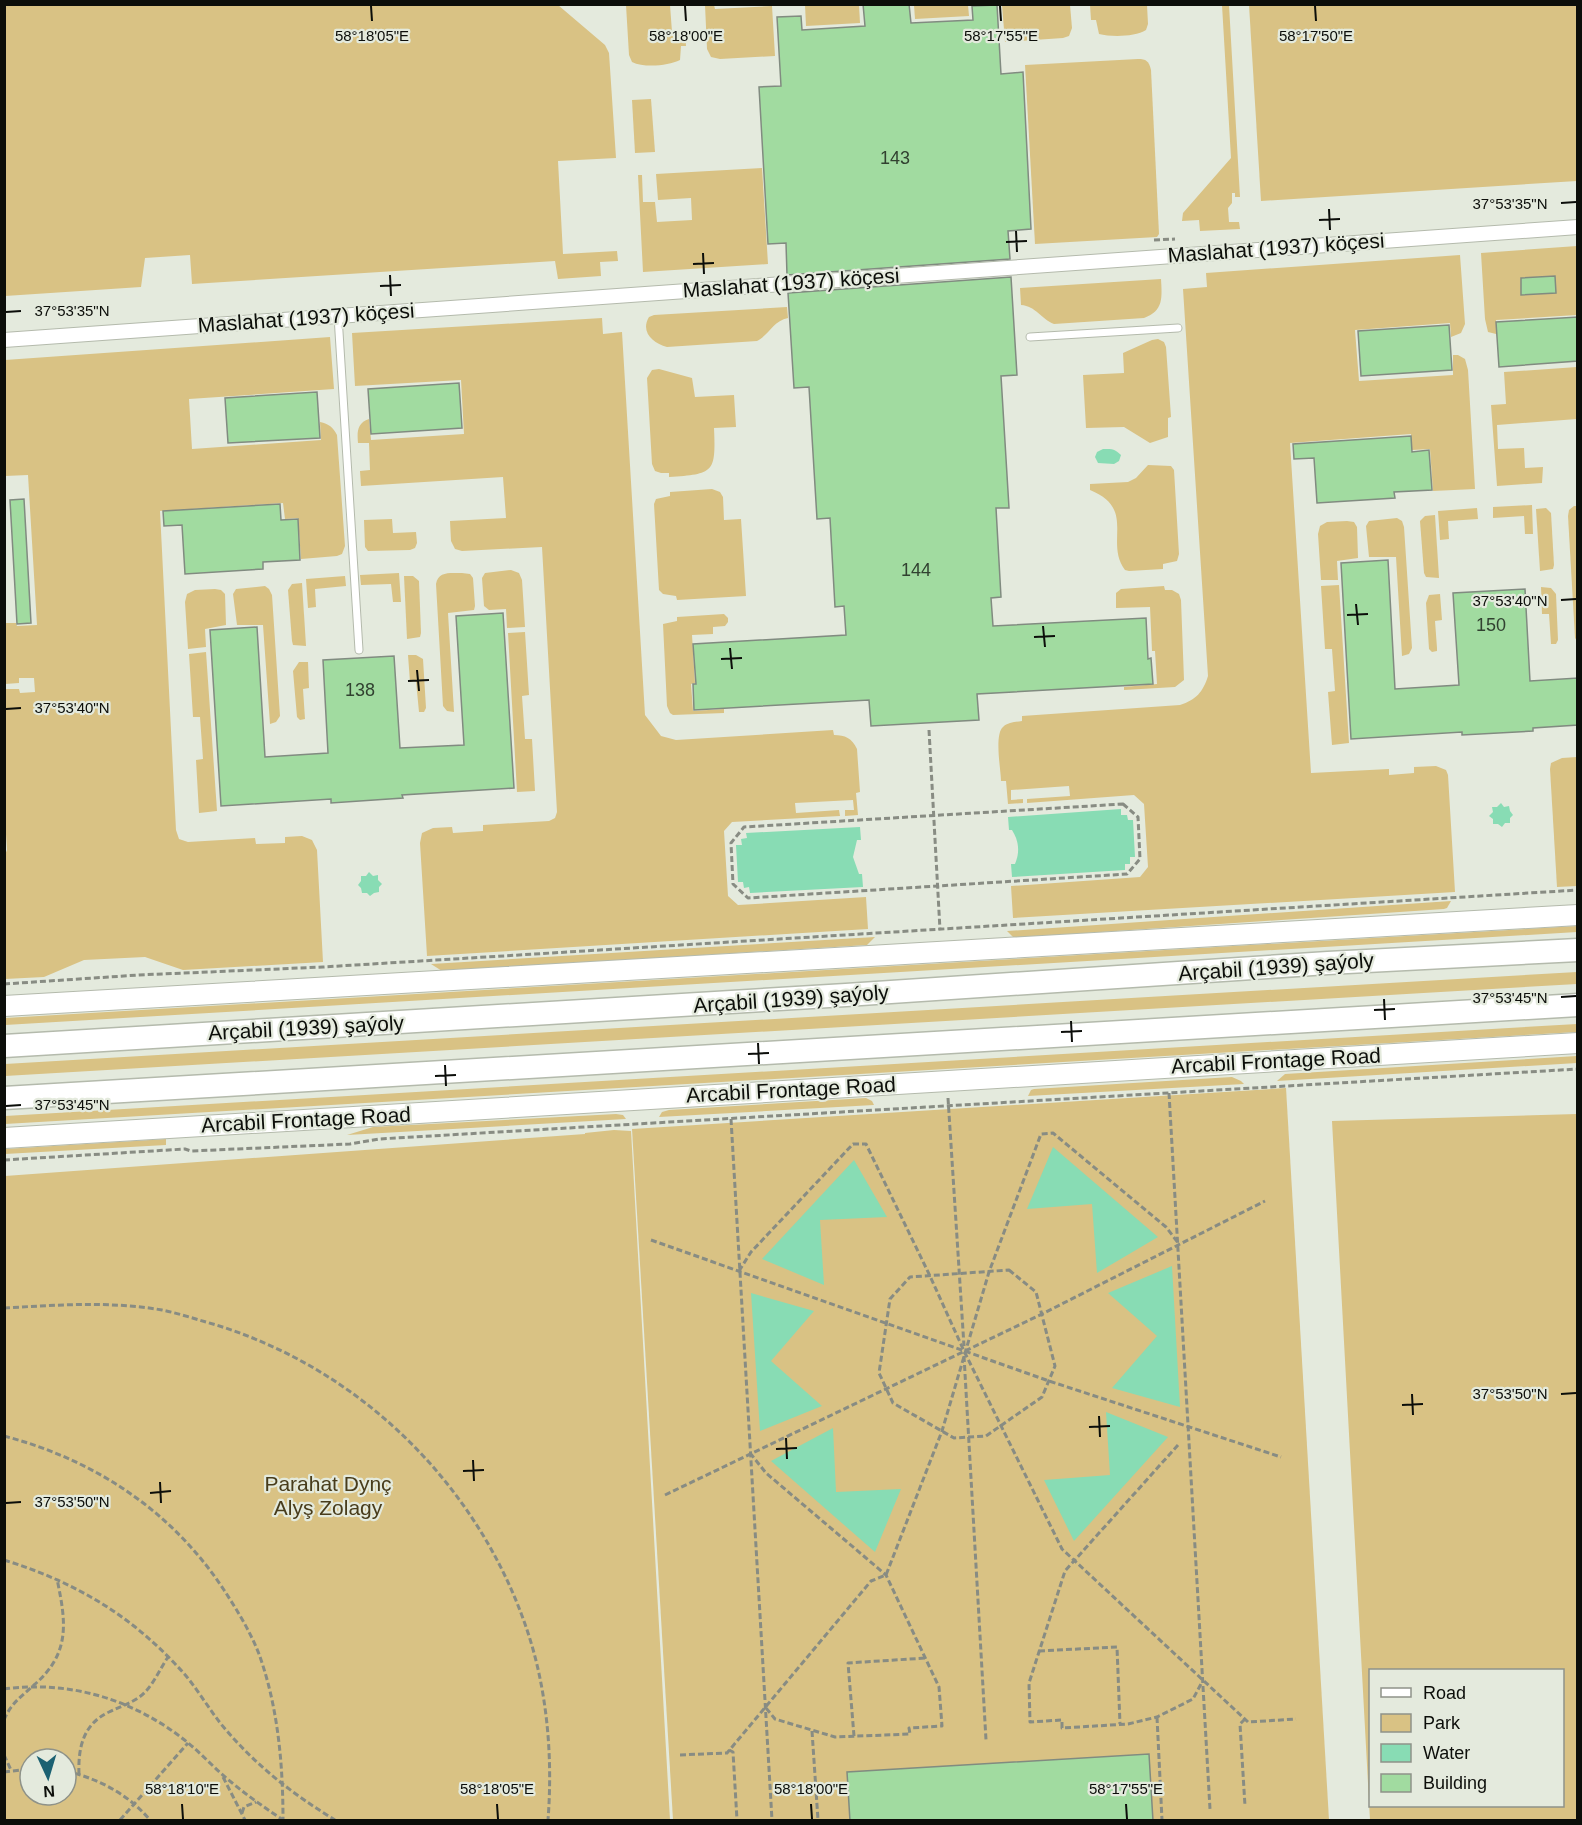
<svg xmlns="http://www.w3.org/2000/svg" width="1582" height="1825" font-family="Arial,sans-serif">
<rect width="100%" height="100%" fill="#e4eadd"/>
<!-- green -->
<g fill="#d9c284" fill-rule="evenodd">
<path d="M5,4L558,5L605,45L609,53L616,158L558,161L563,254L617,251L618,261L600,262L601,276L558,279L555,261L192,284L190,255L145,258L141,287L5,296Z"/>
<path d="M626,5H670L672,32H685L686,46H681L680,60C668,66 644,68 632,62L629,55Z"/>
<path d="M705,5H714L715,9L772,6L775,56L720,59L711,57L707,49Z"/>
<path d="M805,5H859L860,23L806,26Z"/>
<path d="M914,5H968L969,16L915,19Z"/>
<path d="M1002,5H1070L1072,28L1069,36L1063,38L1005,42Z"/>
<path d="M1090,5H1147L1148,24L1146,30C1135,37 1111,37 1099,34L1096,20H1091Z"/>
<path d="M1222,5H1229L1240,197H1235V193H1232V203L1228,208L1229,222H1239L1240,229L1200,231L1199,220L1182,221L1183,213L1231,158Z"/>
<path d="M1249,5H1577V181L1261,201Z"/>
<path d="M1138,59C1146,59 1149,61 1151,70L1159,234L1157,237L1035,244L1025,65Z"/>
<path d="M651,99L655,152L635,153L632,100Z"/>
<path d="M762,168L768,264L643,272L638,175H642L643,202H655L657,222L692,220L691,198L658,200L656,174Z"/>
<path d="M1577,246V315L1496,320V334L1488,332L1485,319L1481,253Z"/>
<path d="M1460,255L1465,324L1461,333L1451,337L1450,323L1355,330L1359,381L1453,375V355H1458L1465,359L1468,370L1475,489L1433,491L1430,449L1412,450L1411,434L1290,443L1311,773L1389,769V775L1414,773V767L1436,766L1446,770L1448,775L1455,892L1013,918L1011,886L1140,877L1148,867L1144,804L1134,795L1027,803V799L1070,796L1069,786L1011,790V800L1023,799V803L1008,804L1006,781H1001C1001,770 994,735 1003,727C1008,722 1016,722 1022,721V716L1180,705C1196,700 1203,692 1208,676L1183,289L1207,287L1206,273Z"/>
<path d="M1161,279C1162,297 1164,311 1144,318L1054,324C1041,319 1036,306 1021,305L1020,288Z"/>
<path d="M787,307L788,318C773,321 769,335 757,341L667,347C653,343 640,332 649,317L654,315Z"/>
<path d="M602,318L603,334L622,332L645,715L661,736L676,740L833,730L834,735C845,735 852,738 857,749L860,792L856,793L858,815L845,816V810H854L853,800L795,803L796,813L839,810L840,816L732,822L724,831L728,896L738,905L866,897L868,929L427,956L420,843L422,833L433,828L452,827L453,833L483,831V825L549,821L555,818L557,812L542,547L462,551L455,549L451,541L450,521L506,518L503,477L361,486L360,471L370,470L369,443H358C357,432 357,423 369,419L371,440L464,434L461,380L355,386L352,333Z"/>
<path d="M330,337L334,389L189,399L192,449L321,440L320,422C329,424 333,427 337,435L345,546L342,554L337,556L301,559L298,518L285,519L283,503L160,511L176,830L179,839L188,842L255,838L256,844L285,843V837L302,836L312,840L317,850L323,962L183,970L145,957L84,960L44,977L5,979L4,857L7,850L4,803L5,689H19L20,693L35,692L34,678H19V683L5,684V623H16L17,626L37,625L28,475L5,476V360Z"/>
<path d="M1158,339L1164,342L1166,347L1171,417L1168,418V437L1150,443L1124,427L1086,428L1083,375L1124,373L1123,353L1152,340Z"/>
<path d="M1577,367V419L1497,425L1498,449L1524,448L1525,468L1543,467L1542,483L1497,486L1491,405L1506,404L1504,372Z"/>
<path d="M659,369L692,378L695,397L734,395L736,427L714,428C716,473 714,474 669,477V473H661L655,471L652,464L647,378L652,370Z"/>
<path d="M1148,465L1171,466L1174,470L1179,554L1177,561L1163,564V569L1129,571L1125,570C1104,542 1137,509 1090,490V484L1128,482L1136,478Z"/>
<path d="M712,489L720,492L723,497L724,520L741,519L746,596L677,600L676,596L663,594L659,590L654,504L656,499L670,496V492Z"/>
<path d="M1532,505L1533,534H1525L1524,516L1493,518V507Z"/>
<path d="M1574,506H1577V641L1575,638L1568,516L1569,510Z"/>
<path d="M1477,508L1478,519L1448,521L1449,539L1440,540L1438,511Z"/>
<path d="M1546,508L1551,513L1554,565L1553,569L1540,571L1536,509Z"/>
<path d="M1435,515L1439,578L1426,577L1424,573L1420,521L1425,516Z"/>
<path d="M1397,518L1402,521L1404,527L1412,648L1409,654L1402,656L1396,557H1369L1366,526L1369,521Z"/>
<path d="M392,519L393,533L416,532L417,543L415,548L410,550L368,551L365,547L364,520Z"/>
<path d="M1347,521L1354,522L1357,527L1358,558L1337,561L1338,580H1321L1318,534L1320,526L1327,522Z"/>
<path d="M511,570L519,573L522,580L525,627L507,628L506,609L489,610L484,606L482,578L485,573Z"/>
<path d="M399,573L401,602H393L391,584L361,585L360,575Z"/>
<path d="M462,573L470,574L473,578L475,606L474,610L448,613L454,712L447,711L443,706L436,584C438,571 450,573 462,573Z"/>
<path d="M345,576L346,586L315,589L316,607L308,608L306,579Z"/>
<path d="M404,576H413L419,581L421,633L420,637L407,639Z"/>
<path d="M302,583L306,646L293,645L292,641L288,590L292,584Z"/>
<path d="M1339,585L1349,743L1332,745L1328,692L1335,691L1332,649H1325L1321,586Z"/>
<path d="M265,586L269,589L272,595L280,716L276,722L270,724L263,625H237L233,594L236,589Z"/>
<path d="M1164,586L1165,590H1172L1179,594L1181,600L1184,680L1175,687L1124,690V687L1157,684L1155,651H1152L1150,607L1116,608V593L1121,589Z"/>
<path d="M1541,587L1551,588L1556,594L1558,640L1556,644H1551L1549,614H1542Z"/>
<path d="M215,589L221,590L225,594L226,625L205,629L206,647L188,649L185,602L187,594L195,590Z"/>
<path d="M1440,594L1442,620L1435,621L1437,648V651L1432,652L1429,649L1426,603L1429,595Z"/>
<path d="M724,614L728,618V622L725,626L713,627V634L692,635L695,683L691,684L693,711L724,709V713L673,715L670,713L667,706L663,624L677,621V617Z"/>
<path d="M525,632L529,695L522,696L525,739H532L535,791L517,792L508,633Z"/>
<path d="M206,652L217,811L199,813L196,760L203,759L200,717H193L189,654Z"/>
<path d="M408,655H416L423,659L426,708L424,712H419L416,681L410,682Z"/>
<path d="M299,662H308L309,688L303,689L305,719L300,720L297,717L293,671Z"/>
<path d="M1577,757V886L1557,887L1550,769L1551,763L1562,758Z"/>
<path d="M1451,901L1447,908L1444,909L1014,938L1007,931Z"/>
<path d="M1577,926V932L5,1025V1018Z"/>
<path d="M875,937L867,945L442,971L431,964Z"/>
<path d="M1577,972V984L5,1076V1064Z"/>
<path d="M1577,1024V1032L5,1124V1116Z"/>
<path d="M1577,1056V1063L1277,1081L1285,1074Z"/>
<path d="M1232,1077L1241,1081L1244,1084L1028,1096L1031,1090L1034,1089Z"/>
<path d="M1286,1088L1329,1820H673L632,1129Z"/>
<path d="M866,1098L872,1101L874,1105L659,1117L662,1112L669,1110Z"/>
<path d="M616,1114L623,1115L626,1119L347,1135L373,1127Z"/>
<path d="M1577,1114V1820H1370L1332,1121ZM1562,1670V1806H1370V1670Z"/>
<path d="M614,1130L631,1131L670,1820H5V1176L585,1134V1133ZM30,1759H66V1795H30Z"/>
<path d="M166,1139V1145L5,1154V1149Z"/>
</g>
<!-- water -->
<g fill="#88dcb4">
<path d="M1103,449C1114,449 1114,449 1121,455L1119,461L1114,464L1098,463L1095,457L1097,452Z"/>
<path d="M1501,803L1504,807L1509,806L1510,811L1513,815L1510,818V823H1505L1502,827L1498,824H1493V819L1489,816L1493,812L1492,807H1497Z"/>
<path d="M1121,809V815H1127L1128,820H1133L1135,857H1130V864H1125V870L1012,877L1011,864H1015C1020,852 1019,841 1012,830H1009L1008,817Z"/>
<path d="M860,827L861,840H857L853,857L859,874H862L863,887L750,893L749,887L744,888L743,882H738L736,845H742L741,839L747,838L746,833Z"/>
<path d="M369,872L373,876L378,875V880L382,884L379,887V892L374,893L370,896L367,893H362L361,888L358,885L361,881V876H366Z"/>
<path d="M1053,1147L1158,1237L1097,1273L1092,1204L1027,1209Z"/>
<path d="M854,1160L887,1217L820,1220L824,1285L762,1259Z"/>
<path d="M1172,1266L1180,1407L1112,1388L1157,1336L1108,1293Z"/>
<path d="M751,1293L814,1311L771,1361L822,1406L760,1431Z"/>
<path d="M1106,1412L1168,1437L1074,1541L1044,1480L1110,1475Z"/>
<path d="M833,1428L836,1492L901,1489L875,1552L771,1461Z"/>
</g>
<!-- building -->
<g fill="#a1dba0" stroke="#818b80" stroke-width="1.5">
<path d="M863,4H909L911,23L973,20L972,6L997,5L1001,74L1023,72L1031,229L1008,231L1010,259L787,275L786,243L768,244L759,87L781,86L777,17L801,16L802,30L865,26Z"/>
<path d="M1555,276L1556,293L1521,295V278Z"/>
<path d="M1011,277L1017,375L1001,376L1009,508H996L1001,597L991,598L993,626L1146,618L1148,659L1151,658L1153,684L977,694L979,720L871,726L869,700L694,710L693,684H696L693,644L846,635L844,606L835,607L830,518L817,519L809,387L794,388L788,293Z"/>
<path d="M1578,317V361L1499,367L1496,322Z"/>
<path d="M1449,325L1452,370L1361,376L1358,331Z"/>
<path d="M459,383L462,428L371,434L368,389Z"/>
<path d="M317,392L320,438L228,443L225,398Z"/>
<path d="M1411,436L1412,452L1429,450L1432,490L1394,492L1395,498L1317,503L1314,458L1294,459L1293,444Z"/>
<path d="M24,499L31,623L17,624L10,500Z"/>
<path d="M280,504L281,520L298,519L300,560L263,562V569L185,574L182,525L164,526L163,511Z"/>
<path d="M1388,560L1395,689L1459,685L1453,593L1525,589L1530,681L1578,678V725L1533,728V731L1462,735V732L1351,739L1341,563Z"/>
<path d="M503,613L514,788L402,795L403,798L331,803V799L221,806L210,630L257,627L265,757L328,753L323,660L394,656L400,748L464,745L456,616Z"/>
<path d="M1149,1754L1153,1821H850L847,1772Z"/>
</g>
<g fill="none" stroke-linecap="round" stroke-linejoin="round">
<!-- lane casing -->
<g stroke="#b4baac" stroke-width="9">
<g id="lane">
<path d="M338,316L359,650"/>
<path d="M1030,337L1178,328"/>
</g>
</g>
<!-- street casing -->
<g stroke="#b4baac" stroke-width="16">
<path id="street" d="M4,340L1578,227"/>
</g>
<!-- secondary casing -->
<g stroke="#b4baac" stroke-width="22">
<g id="secondary">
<path d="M4,1006L1578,915"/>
<path d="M4,1138L1578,1043"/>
</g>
</g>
<!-- primary casing -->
<g stroke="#b4baac" stroke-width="25">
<g id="primary">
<path d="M4,1046L846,995L1328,963L1578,950"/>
<path d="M4,1098L1578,1005"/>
</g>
</g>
<!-- path -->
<g stroke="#888c83" stroke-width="3" stroke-dasharray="6 3" stroke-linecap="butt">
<path d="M1154,240L1175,239"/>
<path d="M929,730L940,930"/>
<path d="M1123,804L1138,817L1140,859L1127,874L748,898L733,884L731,843L744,827Z"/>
<path d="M4,984L139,975L323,967L1578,890"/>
<path d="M1169,1093L1210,1809"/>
<path d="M948,1098L964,1346"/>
<path d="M731,1119L772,1820"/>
<path d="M4,1160L185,1149L191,1151L350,1144L379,1139L1578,1069"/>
<path d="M651,1240L1049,1381L1281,1457"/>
<path d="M1009,1270L1036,1292L1055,1366L1042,1397L986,1436L954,1438L893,1403L879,1373L890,1299L910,1277Z"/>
<path d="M739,1271L751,1252L853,1144H866L930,1276L964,1351L1062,1549L1248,1722L1296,1719"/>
<path d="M4,1308C57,1305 110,1301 162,1310C177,1313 192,1318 206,1322C354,1364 474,1479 525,1624C547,1686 553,1755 548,1820"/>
<path d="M964,1356L986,1740"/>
<path d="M4,1436C95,1460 172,1511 224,1590C237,1610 250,1631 259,1654C278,1707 283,1764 283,1820"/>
<path d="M1178,1445L1065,1571L1029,1683L1030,1722L1062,1720V1728L1128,1724L1157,1717L1193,1699L1202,1682"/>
<path d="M750,1453L766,1473L886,1575L939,1687L942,1726L909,1728L910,1734L835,1737L775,1719L766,1708"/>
<path d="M665,1495L1042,1314L1265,1201"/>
<path d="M4,1560C72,1581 128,1613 177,1666C194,1683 206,1705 221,1724C255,1765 291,1793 335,1820"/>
<path d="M1039,1651L1117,1647L1120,1724"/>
<path d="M4,1689C71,1680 135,1700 187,1742C203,1755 216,1770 231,1782C248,1796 265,1808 283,1820"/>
<path d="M1157,1717L1162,1820"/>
<path d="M1245,1719L1240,1724L1245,1806"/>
<path d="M4,1720C11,1703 21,1697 34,1685C71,1653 66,1622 57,1579"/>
<path d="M812,1731L818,1820"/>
<path d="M854,1736L848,1663L926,1658"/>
<path d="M729,1750L733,1752L737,1820"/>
<path d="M4,1755L11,1770"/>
<path d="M680,1755L727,1753L871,1581L886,1575L942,1431L989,1272L1041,1134L1053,1133L1166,1227L1179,1244"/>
<path d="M66,1771C99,1779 128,1794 150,1820"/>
<path d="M4,1772L30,1769"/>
<path d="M79,1774C78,1748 83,1724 109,1712C119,1707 129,1704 138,1698C152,1689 159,1670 168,1657"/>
<path d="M223,1777L245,1820"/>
<path d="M242,1813L244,1807L256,1802"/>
<path d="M120,1820L188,1743"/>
</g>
<!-- lane -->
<use href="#lane" stroke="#fff" stroke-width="7"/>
<!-- street -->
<use href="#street" stroke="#fff" stroke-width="14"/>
<!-- secondary -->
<use href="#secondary" stroke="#fff" stroke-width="20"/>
<!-- primary -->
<use href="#primary" stroke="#fff" stroke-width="22"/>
</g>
<!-- ticks -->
<path fill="none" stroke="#0c0e0a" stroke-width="2" d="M371,6L372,21M685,6L686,21M1000,6L1001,21M1315,6L1316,21M1561,203L1576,202M1329,209L1330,230M1319,220L1340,219M1016,231L1017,252M1006,242L1027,241M703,253L704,274M693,264L714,263M390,275L391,296M380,286L401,285M6,312L21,311M1561,600L1576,599M1356,604L1358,625M1347,615L1368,614M1043,626L1045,647M1034,637L1055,636M730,648L732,669M721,659L742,658M417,670L419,691M408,681L429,680M6,709L21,708M1561,997L1576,996M1384,999L1385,1020M1374,1010L1395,1009M1071,1021L1072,1042M1061,1032L1082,1031M758,1043L759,1064M748,1054L769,1053M445,1065L446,1086M435,1076L456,1075M6,1106L21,1105M1412,1394L1413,1415M1561,1394L1576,1393M1402,1405L1423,1404M1099,1416L1100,1437M1089,1427L1110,1426M786,1438L787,1459M776,1449L797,1448M473,1460L474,1481M463,1471L484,1470M160,1482L161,1503M150,1493L171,1491M6,1503L21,1502M182,1804L183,1819M497,1804L498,1819M811,1804L812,1819M1126,1804L1127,1819"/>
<g text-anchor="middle" stroke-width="4.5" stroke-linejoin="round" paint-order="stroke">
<!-- number labels -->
<g font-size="18" fill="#314130">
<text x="895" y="164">143</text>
<text x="916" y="576">144</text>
<text x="1491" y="631">150</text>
<text x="360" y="696">138</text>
</g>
<!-- street labels -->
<g font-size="21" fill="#0c0e0a" stroke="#e4eadd">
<text transform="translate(1276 248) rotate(-4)" y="7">Maslahat (1937) köçesi</text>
<text transform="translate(791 283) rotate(-4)" y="7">Maslahat (1937) köçesi</text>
<text transform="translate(306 318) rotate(-4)" y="7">Maslahat (1937) köçesi</text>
<text transform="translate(1276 967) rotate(-4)" y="7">Arçabil (1939) şaýoly</text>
<text transform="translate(791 999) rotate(-4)" y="7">Arçabil (1939) şaýoly</text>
<text transform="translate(306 1028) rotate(-3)" y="7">Arçabil (1939) şaýoly</text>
<text transform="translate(1276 1061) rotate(-3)" y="7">Arcabil Frontage Road</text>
<text transform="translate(791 1090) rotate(-3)" y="7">Arcabil Frontage Road</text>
<text transform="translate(306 1120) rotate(-3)" y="7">Arcabil Frontage Road</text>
</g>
<!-- park labels -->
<g font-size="21" fill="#483c1b" stroke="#e4eadd">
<text x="328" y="1491">Parahat Dynç<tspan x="328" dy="24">Alyş Zolagy</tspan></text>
</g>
</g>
<g font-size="15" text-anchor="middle" fill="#0c0e0a" stroke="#e4eadd" stroke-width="4.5" stroke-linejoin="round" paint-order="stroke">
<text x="372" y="41">58°18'05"E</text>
<text x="686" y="41">58°18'00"E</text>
<text x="1001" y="41">58°17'55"E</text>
<text x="1316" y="41">58°17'50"E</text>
<text x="1510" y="209">37°53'35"N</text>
<text x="72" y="316">37°53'35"N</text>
<text x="1510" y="606">37°53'40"N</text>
<text x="72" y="713">37°53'40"N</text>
<text x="1510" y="1003">37°53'45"N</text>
<text x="72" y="1110">37°53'45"N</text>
<text x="1510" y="1399">37°53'50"N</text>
<text x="72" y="1507">37°53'50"N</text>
<text x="182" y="1794">58°18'10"E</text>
<text x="497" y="1794">58°18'05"E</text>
<text x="811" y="1794">58°18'00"E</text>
<text x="1126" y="1794">58°17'55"E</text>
</g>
<!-- border -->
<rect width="1582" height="1825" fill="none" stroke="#0c0e0a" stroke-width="12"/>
<!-- legend -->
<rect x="1369" y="1669" width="195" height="138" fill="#e4eadd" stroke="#8e9289" stroke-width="1.5"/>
<rect x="1381" y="1688" width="30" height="9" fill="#ffffff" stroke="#8e9289" stroke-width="1.5"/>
<text x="1423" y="1699" font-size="18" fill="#0c0e0a">Road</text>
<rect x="1381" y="1714" width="30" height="18" fill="#d9c284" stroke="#8e9289" stroke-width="1.5"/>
<text x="1423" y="1729" font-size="18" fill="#0c0e0a">Park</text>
<rect x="1381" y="1744" width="30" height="18" fill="#88dcb4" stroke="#8e9289" stroke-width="1.5"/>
<text x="1423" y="1759" font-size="18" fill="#0c0e0a">Water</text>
<rect x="1381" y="1774" width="30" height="18" fill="#a1dba0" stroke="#8e9289" stroke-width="1.5"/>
<text x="1423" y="1789" font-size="18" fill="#0c0e0a">Building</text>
<!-- north arrow -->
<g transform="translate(48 1777) rotate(176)"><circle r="28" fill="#e4eadd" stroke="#8e9289" stroke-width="1.5"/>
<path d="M0-4.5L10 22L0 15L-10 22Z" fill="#1b6172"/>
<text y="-9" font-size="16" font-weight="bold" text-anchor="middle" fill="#0c0e0a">N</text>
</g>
</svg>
